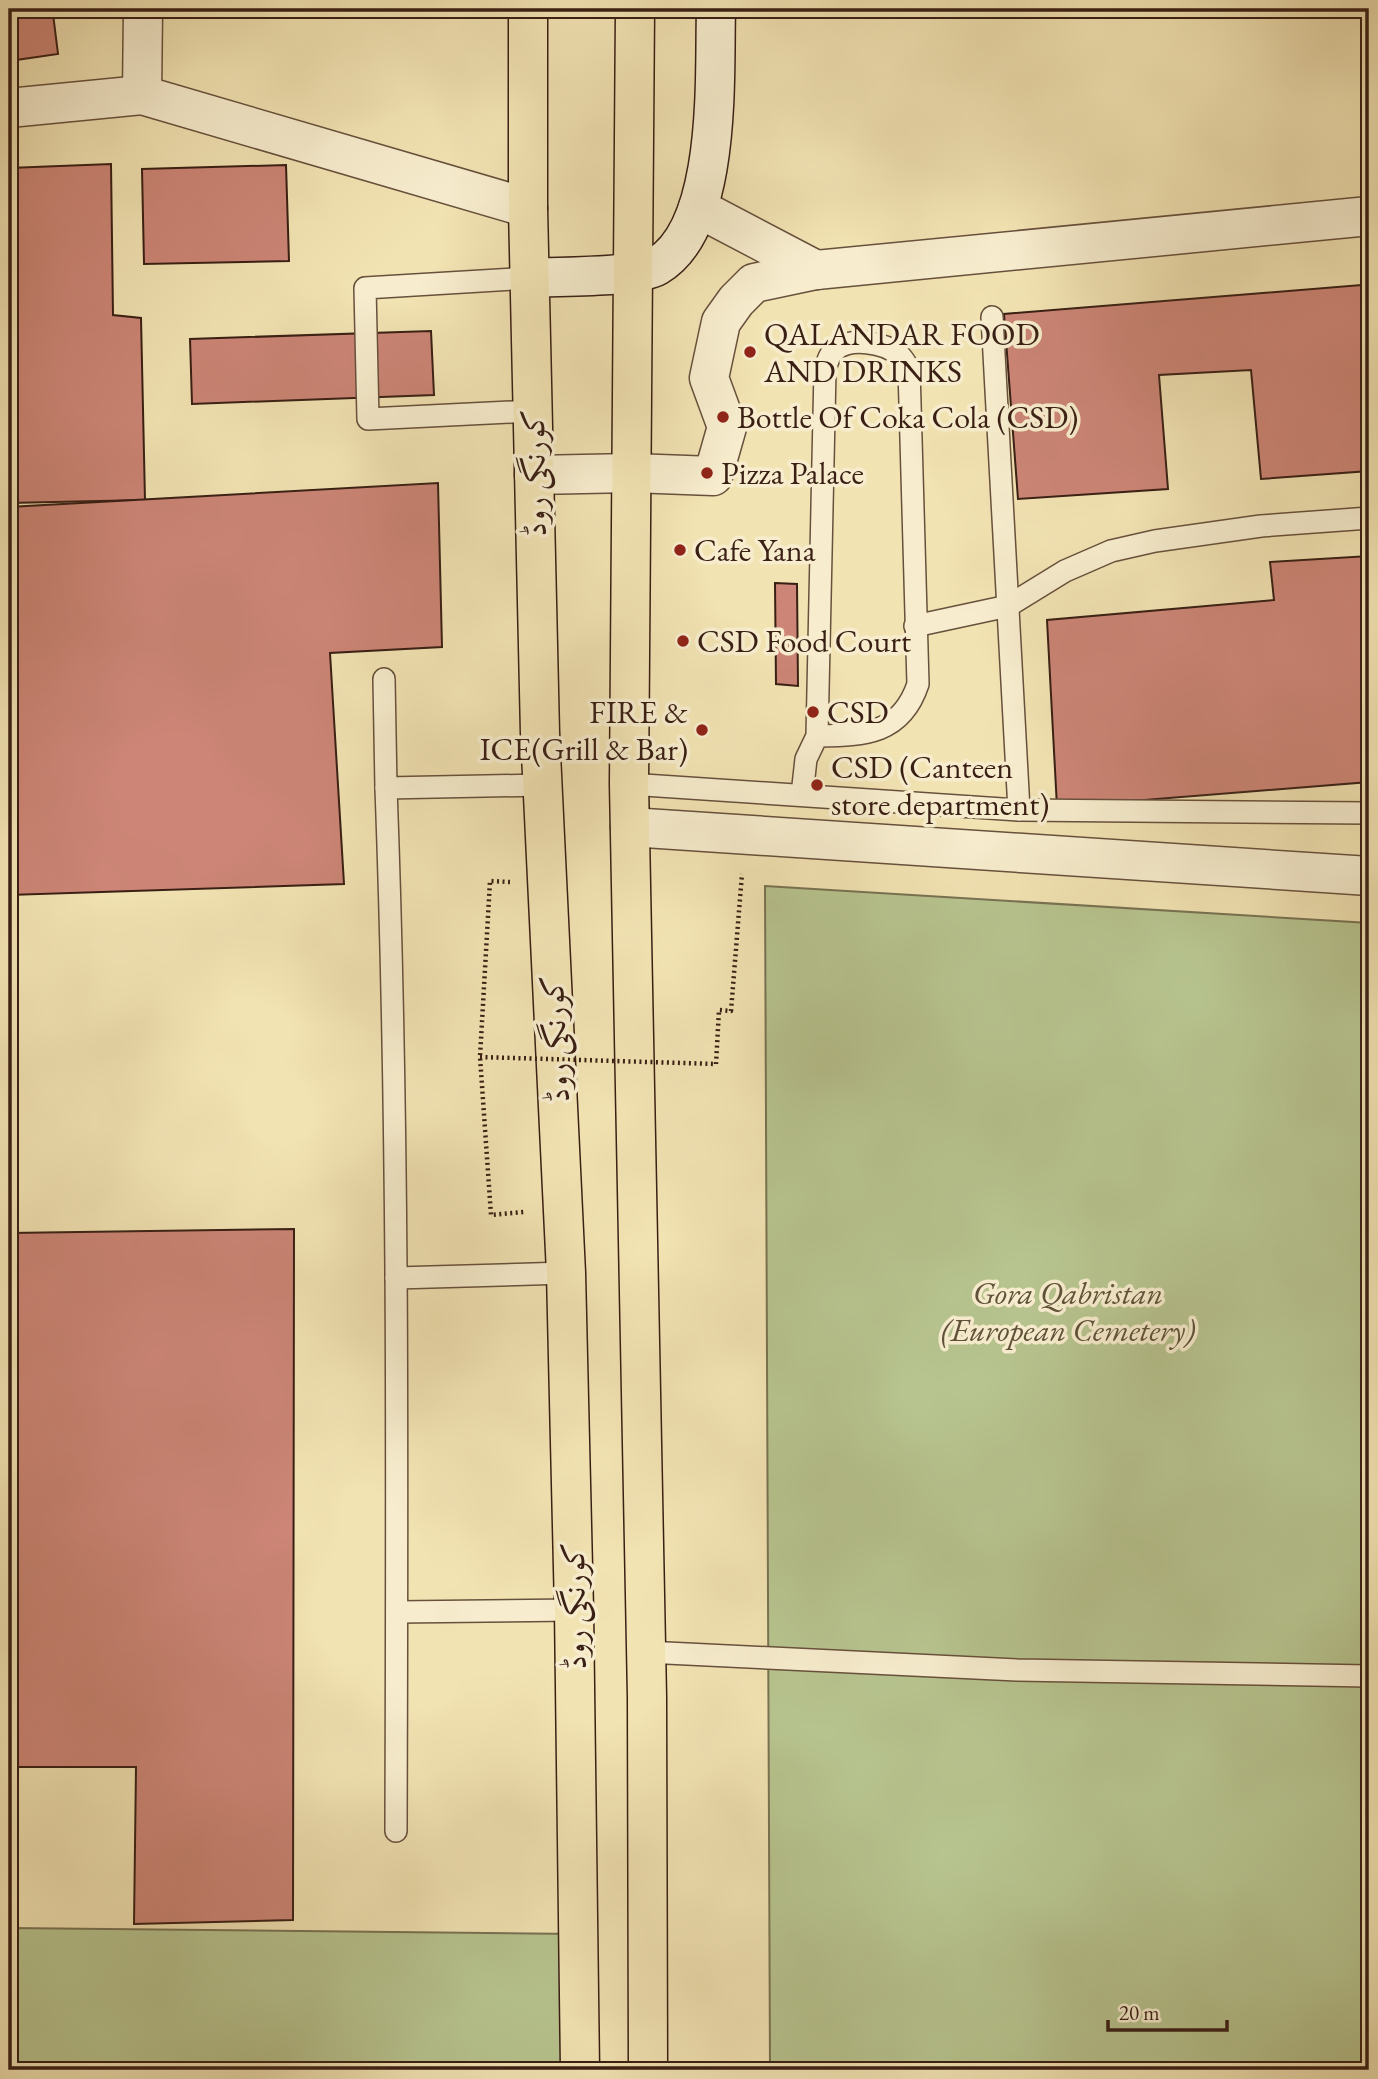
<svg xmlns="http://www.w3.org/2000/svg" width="1378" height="2079" font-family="'EB Garamond',Amiri,serif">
<rect width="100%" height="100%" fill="#f2e3b3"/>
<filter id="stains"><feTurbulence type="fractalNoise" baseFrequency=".00286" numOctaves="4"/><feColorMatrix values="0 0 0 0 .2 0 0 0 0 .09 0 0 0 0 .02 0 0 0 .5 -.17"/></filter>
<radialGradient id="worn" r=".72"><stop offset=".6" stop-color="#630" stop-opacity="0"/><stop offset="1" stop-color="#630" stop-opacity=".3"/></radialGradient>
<!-- green -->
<g fill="#b7c48f" stroke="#787252" stroke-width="2">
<path d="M765,886L1369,923V2070H770Z"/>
<path d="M9,1928L578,1934L580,2070H9Z"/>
</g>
<!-- building -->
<g fill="#cc8576" stroke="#391f14" stroke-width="2">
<path d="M9,9H28L29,15L53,14L58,54L9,61Z"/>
<path d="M111,164L113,315L141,318L145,500L9,503V168Z"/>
<path d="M286,165L289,261L144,264L142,169Z"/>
<path d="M1361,285L1369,399V471L1261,479L1251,370L1159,375L1168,489L1018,499L1004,314Z"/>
<path d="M431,331L434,395L192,404L190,339Z"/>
<path d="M438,483L442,647L330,653L344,884L9,895V507Z"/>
<path d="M1369,556V782L1057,807L1047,620L1274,600L1270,562Z"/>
<path d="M775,583L797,584L798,686L776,684Z"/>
<path d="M294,1229L293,1920L134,1924L136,1767H9V1233Z"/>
</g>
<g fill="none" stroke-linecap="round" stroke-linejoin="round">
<!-- lane casing -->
<g stroke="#67503c" stroke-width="24">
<g id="lane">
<path d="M530,278L365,288L368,419L532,411"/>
<path d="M992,317L1019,810"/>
<path d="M915,626L1008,606L1065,571L1111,551L1155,541L1261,526L1369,518"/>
<path d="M384,679L386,788L542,785"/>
<path d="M629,784L1019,810L1369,813"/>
<path d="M386,788C399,1135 397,1483 396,1831"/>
<path d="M802,795L806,759L817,736L825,370C827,363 829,354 835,350C850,337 884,342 899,355C903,358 906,364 909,369L918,684C901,735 864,735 817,736"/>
<path d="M396,1278L566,1273"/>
<path d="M397,1612L574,1610"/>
<path d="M646,1652L1017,1670L1369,1676"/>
</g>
</g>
<!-- street casing -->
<g stroke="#67503c" stroke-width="41">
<g id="street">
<path d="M142,95L143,9"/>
<path d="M9,108L142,95L528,208"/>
<path d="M698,208L816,270"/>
<path d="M534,475L632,473L713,476L727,427L709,378L721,322L736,301L754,283L816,270L1369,216"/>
<path d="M630,827L1369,876"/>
</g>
</g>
<!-- secondary casing -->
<g stroke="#391f14" stroke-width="41">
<path id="secondary" d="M530,278C557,276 636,278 657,266C723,227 714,76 716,9"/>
</g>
<!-- primary casing -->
<g stroke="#391f14" stroke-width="41">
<g id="primary">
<path d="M528,9V208L540,733L566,1273L574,1610L580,2070"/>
<path d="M635,9L629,784L647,1697L648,2070"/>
</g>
</g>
<!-- path -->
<g stroke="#391f14" stroke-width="4.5" stroke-dasharray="2 3.5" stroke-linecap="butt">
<path d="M510,882L490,881L480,1057L491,1215L524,1212"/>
<path d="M716,1064L719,1010L731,1011L742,874"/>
</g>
<!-- lane -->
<use href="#lane" stroke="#f7edce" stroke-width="21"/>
<!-- street -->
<use href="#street" stroke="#f7edce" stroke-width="38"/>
<!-- secondary -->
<use href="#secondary" stroke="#f7edce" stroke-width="38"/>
<!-- primary -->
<use href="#primary" stroke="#f2e3b3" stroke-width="38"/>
<!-- path-bridge -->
<path stroke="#391f14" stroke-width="4.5" stroke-dasharray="2 3.5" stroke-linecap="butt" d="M480,1057L716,1064"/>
</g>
<!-- markers -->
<g fill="#8f2418" stroke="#f7edce" stroke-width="2.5">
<circle cx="750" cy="352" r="7"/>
<circle cx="723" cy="417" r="7"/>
<circle cx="707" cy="473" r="7"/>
<circle cx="680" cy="550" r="7"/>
<circle cx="683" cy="641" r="7"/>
<circle cx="813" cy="712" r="7"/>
<circle cx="702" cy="730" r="7"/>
<circle cx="817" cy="785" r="7"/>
</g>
<g text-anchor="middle" stroke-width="7" stroke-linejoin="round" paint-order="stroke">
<!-- poi labels -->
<g font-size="32" fill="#391f14" stroke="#f7edce" text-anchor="start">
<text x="764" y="345">QALANDAR FOOD<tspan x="764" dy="37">AND DRINKS</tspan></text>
<text x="737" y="428">Bottle Of Coka Cola (CSD)</text>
<text x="721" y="484">Pizza Palace</text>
<text x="694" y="561">Cafe Yana</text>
<text x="697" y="652">CSD Food Court</text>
<text x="688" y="723" text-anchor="end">FIRE &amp;<tspan x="688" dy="37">ICE(Grill &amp; Bar)</tspan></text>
<text x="827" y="723">CSD</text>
<text x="831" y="778">CSD (Canteen<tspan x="831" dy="37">store department)</tspan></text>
</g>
<!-- street labels -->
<g font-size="32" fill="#391f14" stroke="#f7edce">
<text transform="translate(534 473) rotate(-91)" y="11">کورنگی روڈ</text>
<text transform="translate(555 1039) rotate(-93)" y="11">کورنگی روڈ</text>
<text transform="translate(574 1606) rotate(-91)" y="11">کورنگی روڈ</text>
</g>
<!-- park labels -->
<g font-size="32" font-style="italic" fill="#5f5139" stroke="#f7edce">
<text x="1068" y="1304">Gora Qabristan<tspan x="1068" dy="37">(European Cemetery)</tspan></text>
</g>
</g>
<!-- margin -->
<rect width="1378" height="2079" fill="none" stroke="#f2e3b3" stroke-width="35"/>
<rect x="10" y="10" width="1357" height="2058" fill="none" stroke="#391f14" stroke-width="3.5"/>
<rect x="18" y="18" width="1343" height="2044" fill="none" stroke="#391f14" stroke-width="2"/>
<!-- scale -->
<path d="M1108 2020v10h119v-10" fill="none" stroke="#391f14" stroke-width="3.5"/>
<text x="1119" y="2020" font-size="21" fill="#391f14" stroke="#f7edce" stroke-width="5" paint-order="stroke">20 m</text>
<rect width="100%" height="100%" filter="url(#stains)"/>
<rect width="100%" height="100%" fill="url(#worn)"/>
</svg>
